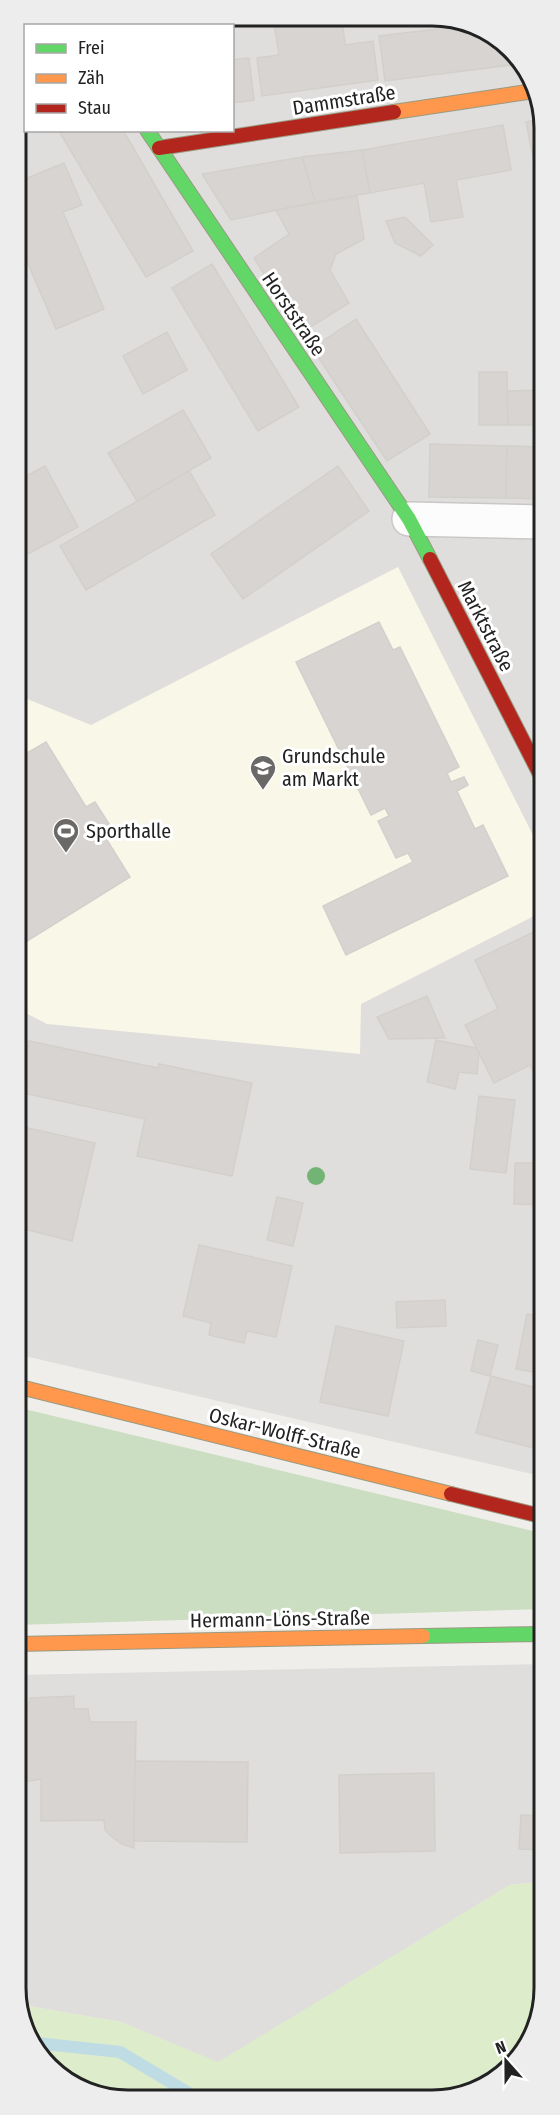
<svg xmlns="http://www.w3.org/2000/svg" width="560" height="2115" font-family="'Fira Sans Condensed',sans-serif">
<rect width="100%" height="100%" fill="#f0eeeb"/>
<!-- residential -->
<g fill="#dfdedc">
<path d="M127,15L461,19L517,53L544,112L545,1477L16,1354L15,120L25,98L26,130H232V26L82,25Z"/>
<path d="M545,1664V1881L510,1885L218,2063L121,2022L17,2004L16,1675Z"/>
</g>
<!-- education -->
<path fill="#f8f7e8" d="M398,567L544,857V911L361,1004L360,1054L47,1024L16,1008L15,694L91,725Z"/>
<!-- grass -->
<path fill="#ddeccb" d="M545,1881V1995L517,2062L448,2099L105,2098L48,2067L17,2004L121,2022L218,2062L510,1885Z"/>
<!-- forest -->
<path fill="#cbdec1" d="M16,1407L545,1534V1609L16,1625Z"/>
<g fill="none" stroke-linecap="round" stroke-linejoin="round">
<!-- stream -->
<path stroke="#bfdbe3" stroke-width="12" d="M36,2043L120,2052L197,2098"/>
</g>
<!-- building -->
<g fill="#d7d4d2" stroke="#d3d0cc" stroke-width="1.5">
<path d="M157,15L224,16L225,26H158Z"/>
<path d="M273,17H342L345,45L373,41L378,80L262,96L257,58L279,55Z"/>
<path d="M471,25L509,48L511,65L385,81L379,36Z"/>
<path d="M249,58L254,100L232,103V60Z"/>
<path d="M544,118V160L534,162L526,122Z"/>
<path d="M503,125L511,170L456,180L463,217L431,222L424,183L370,193L362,150Z"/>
<path d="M64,130H123L193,251L146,277L60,133Z"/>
<path d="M362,150L370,193L315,202L302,157Z"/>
<path d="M302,157L315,202L231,220L202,174Z"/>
<path d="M64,163L82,205L63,212L104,309L56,329L15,233V219L23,216L15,199V183Z"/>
<path d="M357,196L364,239L336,254L330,270L349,303L301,333L254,258L289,234L276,210Z"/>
<path d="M405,217L433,245L421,256L395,243L386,221Z"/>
<path d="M212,264L299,407L258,431L172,288Z"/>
<path d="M356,319L430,434L387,461L312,348Z"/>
<path d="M167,332L187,370L143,394L123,356Z"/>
<path d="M479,372H507L508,425H479Z"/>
<path d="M543,390L542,425H508L507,391Z"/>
<path d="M183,410L211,458L137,501L108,453Z"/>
<path d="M430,444L507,446L506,498L429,497Z"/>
<path d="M507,446L544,447V499L506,498Z"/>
<path d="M45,466L78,527L15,561V482Z"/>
<path d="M338,466L369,511L243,599L211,554Z"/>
<path d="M189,471L215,515L86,590L60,546Z"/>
<path d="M379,622L393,650L400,647L459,767L447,773L451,782L464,777L468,785L457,791L475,829L483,825L508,876L346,955L323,906L413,862L408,853L396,858L378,821L389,816L385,808L371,815L296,662Z"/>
<path d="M46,742L86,807L95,802L111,827L102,832L130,877L16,948L15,760Z"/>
<path d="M544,927V1094L530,1065L494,1083L465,1025L498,1009L475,960Z"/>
<path d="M427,996L445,1038L389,1039L377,1017Z"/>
<path d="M436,1040L476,1048L479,1052L477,1074L459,1072L455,1089L427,1082Z"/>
<path d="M29,1041L158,1068L159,1064L252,1083L232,1176L137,1156L145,1119L18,1092Z"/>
<path d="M479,1096L515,1100L506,1173L470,1169Z"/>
<path d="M19,1126L95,1143L72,1241L16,1227V1139Z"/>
<path d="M515,1163H544V1205L514,1204Z"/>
<path d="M277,1197L303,1203L293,1246L267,1240Z"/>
<path d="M199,1245L292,1266L276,1337L247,1331L244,1343L209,1335L211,1323L183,1316Z"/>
<path d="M445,1300L446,1326L397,1328L396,1302Z"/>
<path d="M527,1314L544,1317L545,1374L516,1369Z"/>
<path d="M336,1326L404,1341L388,1416L320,1402Z"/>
<path d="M478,1340L498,1345L490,1376L471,1371Z"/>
<path d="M491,1376L545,1390V1451L476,1433Z"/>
<path d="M74,1696V1709H88L90,1722H136L134,1848L122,1844L112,1837L105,1830L104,1820L41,1821V1779L16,1783V1717H25L30,1698Z"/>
<path d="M135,1761L248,1762L247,1842L134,1841Z"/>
<path d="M434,1773L435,1851L340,1853L339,1775Z"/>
<path d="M521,1815L545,1816V1850L519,1849Z"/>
</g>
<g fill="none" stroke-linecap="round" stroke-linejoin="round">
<!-- street casing -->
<g stroke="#c9c8c7" stroke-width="36">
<path id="street" d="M409,519L544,522"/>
</g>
<!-- fast casing -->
<g stroke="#999a82" stroke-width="16">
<g id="fast">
<path d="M147,130L409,519L430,559"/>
<path d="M423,1636L545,1634"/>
</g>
</g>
<!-- slow casing -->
<g stroke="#999a82" stroke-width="16">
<g id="slow">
<path d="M394,112L534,91"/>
<path d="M16,1386L451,1494"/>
<path d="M16,1644L423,1636"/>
</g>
</g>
<!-- jam casing -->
<g stroke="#999a82" stroke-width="16">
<g id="jam">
<path d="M159,148L394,112"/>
<path d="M430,559L544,782"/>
<path d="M451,1494L545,1517"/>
</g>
</g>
<!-- street -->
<use href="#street" stroke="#fdfcfc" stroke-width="33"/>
<!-- fast -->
<use href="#fast" stroke="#63d668" stroke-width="14"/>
<!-- slow -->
<use href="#slow" stroke="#ff974d" stroke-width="14"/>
<!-- jam -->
<use href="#jam" stroke="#b3261e" stroke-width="14"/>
</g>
<!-- trees -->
<circle fill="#73b476" cx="316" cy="1176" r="9"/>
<!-- icons -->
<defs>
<g id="school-pin" transform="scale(1.35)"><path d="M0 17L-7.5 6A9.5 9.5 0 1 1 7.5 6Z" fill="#6a6968" stroke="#fff"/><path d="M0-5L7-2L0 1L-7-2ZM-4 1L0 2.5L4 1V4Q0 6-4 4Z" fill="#fff"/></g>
<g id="stadium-pin" transform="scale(1.35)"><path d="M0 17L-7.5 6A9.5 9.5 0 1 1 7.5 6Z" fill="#6a6968" stroke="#fff"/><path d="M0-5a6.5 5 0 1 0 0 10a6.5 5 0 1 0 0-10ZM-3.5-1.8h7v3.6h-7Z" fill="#fff"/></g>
</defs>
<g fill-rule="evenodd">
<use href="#school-pin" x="263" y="768"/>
<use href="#stadium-pin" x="66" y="831"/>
</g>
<g text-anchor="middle" stroke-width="6" stroke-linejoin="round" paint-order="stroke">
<!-- street labels -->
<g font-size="20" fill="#222" stroke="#fff">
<text transform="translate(344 100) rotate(-9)" y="7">Dammstraße</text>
<text transform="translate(294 314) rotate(56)" y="7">Horststraße</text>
<text transform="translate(486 626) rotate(63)" y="7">Marktstraße</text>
<text transform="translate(285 1433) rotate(14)" y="7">Oskar-Wolff-Straße</text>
<text transform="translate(280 1619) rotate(-1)" y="7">Hermann-Löns-Straße</text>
</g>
<!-- poi labels -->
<g font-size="20" fill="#222" stroke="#fff" text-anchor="start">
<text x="282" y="763">Grundschule<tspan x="282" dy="23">am Markt</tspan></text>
<text x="86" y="838">Sporthalle</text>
</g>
</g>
<!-- crop -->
<path d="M0 0H560V2115H0ZM128 26H432A102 102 0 0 1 534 128V1988A102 102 0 0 1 432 2090H128A102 102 0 0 1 26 1988V128A102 102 0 0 1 128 26Z" fill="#ededed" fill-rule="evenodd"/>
<path fill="none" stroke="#222" stroke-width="3" d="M128 26H432A102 102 0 0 1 534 128V1988A102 102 0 0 1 432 2090H128A102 102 0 0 1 26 1988V128A102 102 0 0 1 128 26Z"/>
<!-- legend -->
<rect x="24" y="24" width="210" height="108" fill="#ffffff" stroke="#a7a7a7" stroke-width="1.5"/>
<rect x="36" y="44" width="30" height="9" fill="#63d668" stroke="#a7a7a7" stroke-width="1.5"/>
<text x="78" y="54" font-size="18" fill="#222222">Frei</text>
<rect x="36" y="74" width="30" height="9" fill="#ff974d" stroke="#a7a7a7" stroke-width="1.5"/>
<text x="78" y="84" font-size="18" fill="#222222">Zäh</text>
<rect x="36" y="104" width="30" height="9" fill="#b3261e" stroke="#a7a7a7" stroke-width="1.5"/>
<text x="78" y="114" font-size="18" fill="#222222">Stau</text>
<!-- north arrow -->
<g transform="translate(506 2061) rotate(339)" stroke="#ffffff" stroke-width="4.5" paint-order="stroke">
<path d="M0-4.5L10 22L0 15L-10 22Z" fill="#222222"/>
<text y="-9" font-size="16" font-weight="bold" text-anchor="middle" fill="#222222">N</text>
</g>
</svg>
